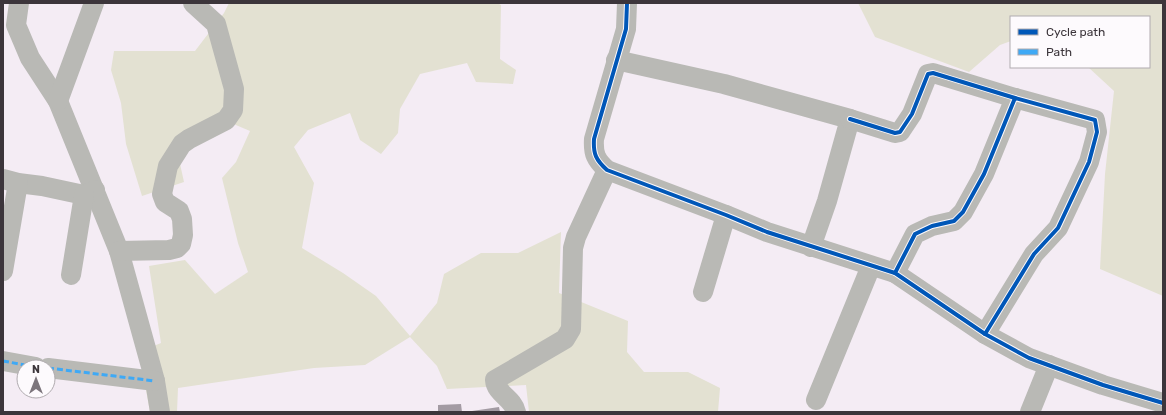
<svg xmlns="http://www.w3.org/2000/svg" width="1166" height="415" font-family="Rubik,sans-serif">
<rect width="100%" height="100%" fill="#f4ecf4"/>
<!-- green -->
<g fill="#e3e1d2">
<path d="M229,3H497L501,5L500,59L516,70L513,84L476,82L467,63L420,74L400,109L398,133L381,154L360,140L350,113L308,130L294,147L314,183L302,248L343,273L376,296L410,336L437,303L444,274L481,253H518L561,232L559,293L628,321L627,352L644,372H688L720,388L718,412H529L526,385L447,389L437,366L410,337L365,365L314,368L178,388L177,412H150L139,352L161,343L149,266L185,260L215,294L248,272L238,243L222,178L236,162L250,131L217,117L175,141L184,182L142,196L126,144L121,103L111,70L114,51H195L224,13Z"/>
<path d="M858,3H1163V296L1100,269L1105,174L1114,91L1088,67H1149V17H1011V41L1000,45L969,72L875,37Z"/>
</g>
<!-- building -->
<g fill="#a39ba3">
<path d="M461,404L462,412H438V405Z"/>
<path d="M499,407L500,412H472V411Z"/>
</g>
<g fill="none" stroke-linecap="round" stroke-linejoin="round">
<!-- minor -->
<g stroke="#b9b9b5" stroke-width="20">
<path d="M19,3L16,25L30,58L58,101L119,251L155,381L160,412"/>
<path d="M627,3L626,29L594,139C593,154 596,160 607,170L726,215L767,232L895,273"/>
<path d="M616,60L724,84L850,119L827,201L811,247"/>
<path d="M1015,98L984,174L963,212L954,221L932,226L915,234L895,273L985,334L1029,358L1103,385L1163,403"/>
<path d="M58,101L94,3"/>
<path d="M850,119L895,133L900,132L912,114L928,74L933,73L1015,98L1095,120L1097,132L1089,162L1058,228L1034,254L985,334"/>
<path d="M3,179L18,183L42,186L84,195L95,190"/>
<path d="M119,251L169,250L177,248L181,244L183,235L182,219L179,211L165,202L162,194L168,166L182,144L189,139L226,120L233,110L234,89L216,24L193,3"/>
<path d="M3,271L18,183"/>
<path d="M71,275L84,195"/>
<path d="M703,292L726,215"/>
<path d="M3,361L36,367"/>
<path d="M48,368L155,381"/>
<path d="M816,400L871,266"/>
<path d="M516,412C513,398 496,394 495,380L565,339L571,329L573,248L576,237L607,170"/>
<path d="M1030,412L1049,365"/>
</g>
<!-- quiet -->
<g stroke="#3fa9f5" stroke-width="3" stroke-dasharray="6 3" stroke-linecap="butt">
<path d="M3,361L36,367"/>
<path d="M48,368L155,381"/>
</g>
<!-- cycleway casing -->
<g stroke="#fdfafd" stroke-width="6">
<g id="cycleway">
<path d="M627,3L626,29L594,139C593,154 596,160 607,170L726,215L767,232L895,273"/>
<path d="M1015,98L984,174L963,212L954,221L932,226L915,234L895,273L985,334L1029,358L1103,385L1163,403"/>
<path d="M850,119L895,133L900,132L912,114L928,74L933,73L1015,98L1095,120L1097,132L1089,162L1058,228L1034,254L985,334"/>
</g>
</g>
<!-- cycleway -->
<use href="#cycleway" stroke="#0057b8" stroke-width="4"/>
</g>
<!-- border -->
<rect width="1166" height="415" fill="none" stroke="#3c353b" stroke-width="8"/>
<!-- legend -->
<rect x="1010" y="16" width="140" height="52" fill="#fdfafd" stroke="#b0abaf"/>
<rect x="1018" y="29" width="20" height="6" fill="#0057b8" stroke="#b0abaf"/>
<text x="1046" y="36" font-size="12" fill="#3c353b">Cycle path</text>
<rect x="1018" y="49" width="20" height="6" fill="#3fa9f5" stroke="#b0abaf"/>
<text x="1046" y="56" font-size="12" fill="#3c353b">Path</text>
<!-- north arrow -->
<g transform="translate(36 379)"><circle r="19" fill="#fdfafd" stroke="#b0abaf"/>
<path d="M0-3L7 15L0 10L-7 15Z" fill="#7c757c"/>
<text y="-6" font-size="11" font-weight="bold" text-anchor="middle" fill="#3c353b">N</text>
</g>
</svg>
